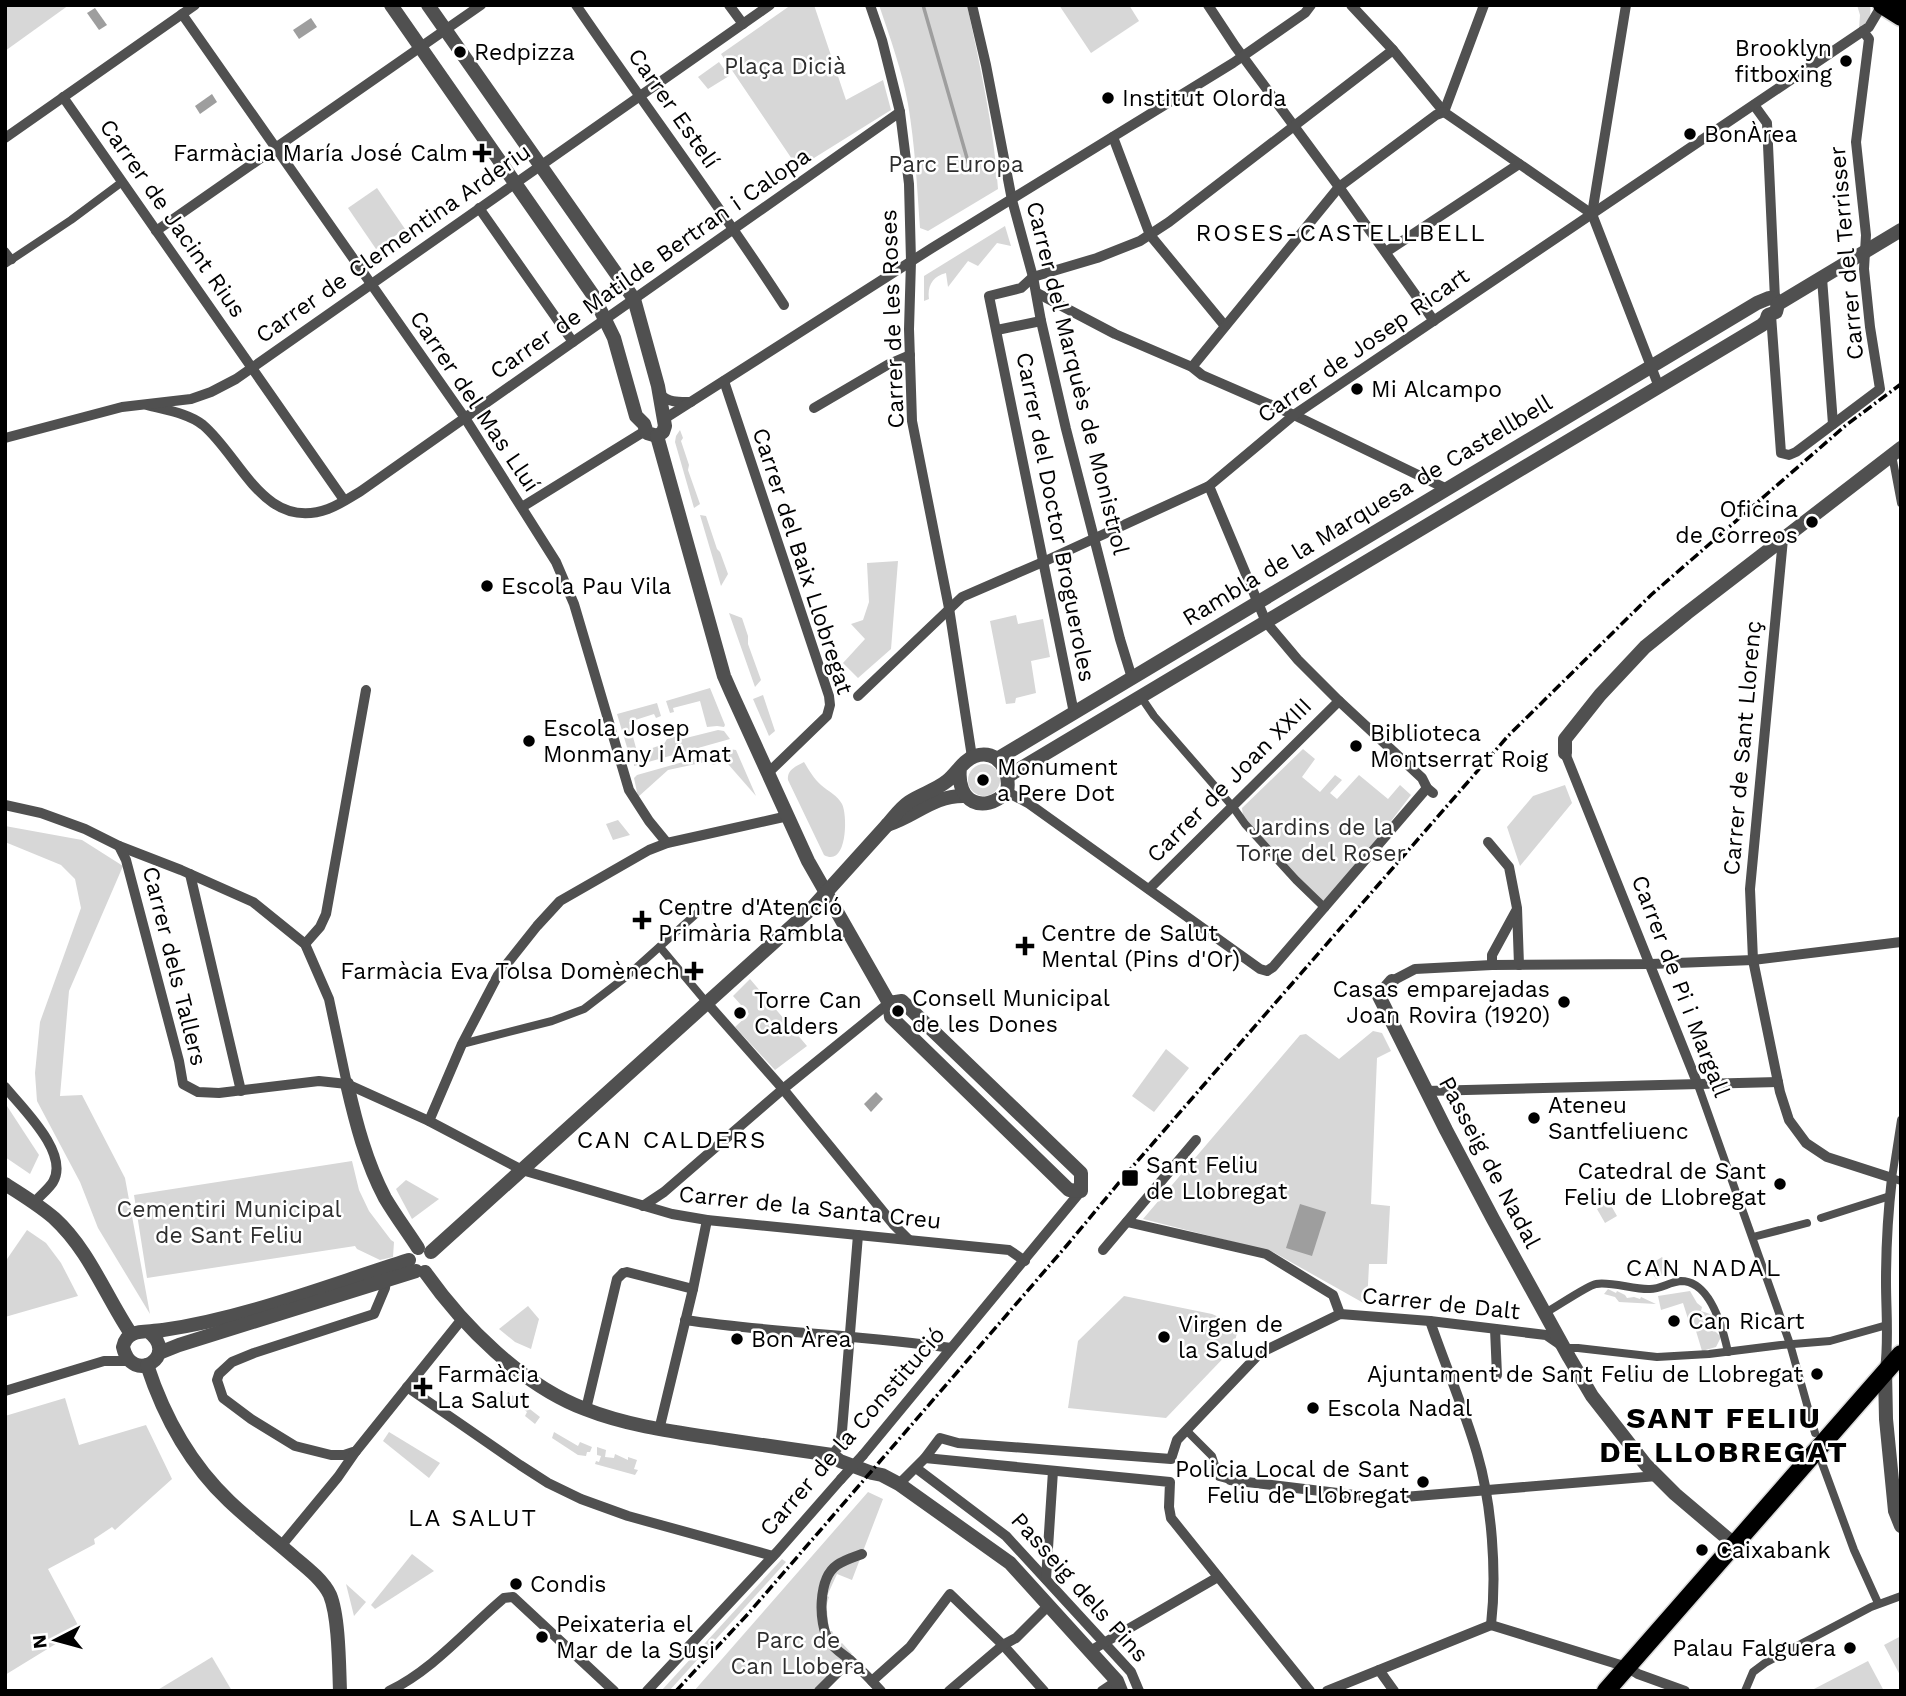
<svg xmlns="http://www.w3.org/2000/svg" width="1906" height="1696" font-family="'Work Sans',sans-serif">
<rect width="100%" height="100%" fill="#fff"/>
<!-- green -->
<g fill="#d7d7d7">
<path d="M5,5H69L5,51Z"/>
<path d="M791,5H814L846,100L883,80L891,110L798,168L721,54Z"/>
<path d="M879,5H967C980,66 994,127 998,189L928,231L920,228C917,186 915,145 908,104C902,70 890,38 879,5Z"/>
<path d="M1059,5H1129L1139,21L1091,53Z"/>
<path d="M1857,5H1870C1872,17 1868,22 1859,29L1860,15Z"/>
<path d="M719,62L729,76L708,89L698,77Z"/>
<path d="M377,188L405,229L376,249L348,208Z"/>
<path d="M1005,226L1011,246L997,243L978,266L968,261L948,287L946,273C933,276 927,286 929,299L924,301V276Z"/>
<path d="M680,430L683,438L681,441L689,465L688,470L700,504L694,508L675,442L676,436Z"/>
<path d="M700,515L706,516L717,549L720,552L728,574L721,586Z"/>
<path d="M898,561L891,649L858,678L843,663L865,639L851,624L863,620L869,602L867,563Z"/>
<path d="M729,613L742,618L748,636V644L761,680L755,687Z"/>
<path d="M1016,615L1018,624L1043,619L1050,657L1031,661L1036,693L1016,698L1015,703L1006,704L990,621Z"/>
<path d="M710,688L725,725L724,727L717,726L707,727L700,701L673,708L674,712L670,713L666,701Z"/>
<path d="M763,695L775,731L769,736L753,699Z"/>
<path d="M657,703L661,716L656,718L654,714L629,722L636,748L629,754L617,714Z"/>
<path d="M718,730L724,731L730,739L634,766V760L638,753L664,744L667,739L677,736L682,739Z"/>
<path d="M729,749L736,750L756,796L728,764L723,761L713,765L710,761L668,770L638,797L634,778L637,775Z"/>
<path d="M1303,749L1315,759L1302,777L1320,792L1335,775L1342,780L1330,793L1337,799L1359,775L1388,799L1400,785L1411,795L1362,859L1323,903L1296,878L1243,816L1242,808Z"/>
<path d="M804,762C809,770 814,779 821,785C828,791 838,796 842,804C848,816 847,868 824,855L788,780C787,769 797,766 804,762Z"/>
<circle cx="984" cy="780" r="16"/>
<path d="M1565,785L1572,803L1520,866L1507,827L1533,796Z"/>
<path d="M618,820L630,835L613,840L606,824Z"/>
<path d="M5,826L82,840L123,866L69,991L60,1096L82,1095L125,1178L150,1314L98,1228L80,1182L37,1101L35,1073L40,1022L81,908L75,879L61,865L5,842Z"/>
<path d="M750,979L807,1046L775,1070L735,1027L749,1014L733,996Z"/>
<path d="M1373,1031L1382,1033L1391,1051L1377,1058L1371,1204L1390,1206L1387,1264H1369L1367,1305L1273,1252L1143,1219L1300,1035L1306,1034L1339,1059Z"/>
<path d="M1166,1049L1189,1068L1154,1112L1132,1096Z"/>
<path d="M5,1103L39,1155L30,1174L5,1157Z"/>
<path d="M352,1161L359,1190L369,1211L391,1240L394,1242L393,1257L380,1260L357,1249L355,1246L147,1278L134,1195Z"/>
<path d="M406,1180L439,1199L412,1219L396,1189Z"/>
<path d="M1609,1202L1617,1216L1605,1223L1597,1209Z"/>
<path d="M27,1230L46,1243L61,1263L78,1296L5,1317V1262Z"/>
<path d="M1662,1257L1670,1270L1656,1279L1648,1266Z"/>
<path d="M1608,1289L1616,1293L1617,1291L1625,1295L1627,1298L1634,1297L1640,1299L1641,1297L1656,1304L1619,1302L1615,1297L1604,1294Z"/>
<path d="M1690,1291L1697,1303L1702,1307L1701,1311L1710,1314L1711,1322L1716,1324L1714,1330L1721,1337L1716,1347L1702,1351L1693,1321L1689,1322L1683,1303L1661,1310L1658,1296Z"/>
<path d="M1124,1296L1212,1314L1239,1326L1233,1348L1166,1418L1068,1408L1078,1341Z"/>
<path d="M528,1306L539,1319L531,1349L515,1342L499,1329Z"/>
<path d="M508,1392L540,1417L535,1424L525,1416L527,1412L521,1407L519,1410L504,1398Z"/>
<path d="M65,1398L79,1445L146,1425L172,1479L115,1530L112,1527L94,1539L95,1544L48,1569L80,1629L5,1675V1416Z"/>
<path d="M389,1432L440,1463L429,1478L383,1441Z"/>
<path d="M554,1432L578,1446L580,1442L592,1447L590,1452H587L586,1456L578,1455L552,1438Z"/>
<path d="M597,1447L606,1450L605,1457L614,1458L615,1454L628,1460V1457L637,1460L634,1469L638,1470L635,1475L595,1464L596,1461L599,1462L601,1456L597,1455Z"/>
<path d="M868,1492L883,1499L852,1580L837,1574L827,1596L829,1597L825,1610L827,1611L829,1631H832L839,1645L842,1643L852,1654L815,1691H694Z"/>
<path d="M412,1554L434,1571L375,1609L371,1605Z"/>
<path d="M782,1559L786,1562L669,1691H661Z"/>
<path d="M346,1584L366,1602L354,1616Z"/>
<path d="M1901,1636V1677L1884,1645Z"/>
<path d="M212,1657L232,1691H156Z"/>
<path d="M1868,1661L1884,1691L1812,1690Z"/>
</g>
<!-- water -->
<g fill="#9e9e9e">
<path d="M95,8L107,25L99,30L87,13Z"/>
<path d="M311,18L317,27L299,39L293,30Z"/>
<path d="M212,94L217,102L200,114L195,106Z"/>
<path d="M876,1092L883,1099L871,1112L864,1104Z"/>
<path d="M1300,1204L1326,1212L1312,1256L1286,1248Z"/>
</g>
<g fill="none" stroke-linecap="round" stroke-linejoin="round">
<!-- stream -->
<path stroke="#9e9e9e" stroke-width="3.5" d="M923,5L969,165"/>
<!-- primary casing -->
<g stroke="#dbdbdb" stroke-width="21">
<g id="primary">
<path d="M1882,5L1901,17"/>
<path d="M1606,1691L1901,1354"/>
</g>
</g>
<!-- pedestrian -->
<g stroke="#505050" stroke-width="8">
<path d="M5,251L12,260"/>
<path d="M5,264L71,220L122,182"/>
<path d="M1892,455L1901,503"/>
<path d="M1141,697L1154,716L1233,807L1245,824L1296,880L1325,908"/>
<path d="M660,947L707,1003"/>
<path d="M462,1044L552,1021L584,1009L627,976L706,905"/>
<path d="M1698,1085L1790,1344L1815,1433"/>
<path d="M1901,1120L1892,1178L1901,1181"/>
<path d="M1821,1218L1890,1196"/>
<path d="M1753,1237L1807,1223"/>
<path d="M1545,1313C1555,1308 1588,1285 1596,1284C1610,1281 1635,1290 1650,1289C1661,1289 1669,1282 1681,1281C1711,1281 1723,1329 1728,1352"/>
<path d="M1564,1348H1578L1657,1357L1709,1354L1781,1345L1830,1341L1887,1325"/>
<path d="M1186,1430L1212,1456L1219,1477L1230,1480"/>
<path d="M1822,1463L1854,1550L1878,1603"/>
<path d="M1745,1691L1753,1672L1765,1663L1871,1607L1901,1596"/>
</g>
<!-- minor -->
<g stroke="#505050" stroke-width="10">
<path d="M576,5C645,106 718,203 784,305"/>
<path d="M729,5L743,24"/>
<path d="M870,5L882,40L900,112L909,184L911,261L909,329L912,421L949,608L972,757"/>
<path d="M972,5L986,65L1012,200L1033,277L1041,321L1066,429L1120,639L1132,678"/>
<path d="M1208,5L1235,46L1339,187L1434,321"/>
<path d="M1351,5L1393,50L1444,112L1592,214L1659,387"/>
<path d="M182,14L465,418L556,562L574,604L629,790L649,821L667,843"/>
<path d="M63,97L344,500"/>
<path d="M1754,105L1767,123L1775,299"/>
<path d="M1444,112L1484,5"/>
<path d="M1113,137L1150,235L1225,326"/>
<path d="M5,138L195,5"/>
<path d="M479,208L573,342"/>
<path d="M1592,214L1626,5"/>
<path d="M156,231L481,5"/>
<path d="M1386,252L1519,164"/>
<path d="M1822,278L1833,424"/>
<path d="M1037,293L1115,334L1192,367L1202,375L1294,415L1447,489"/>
<path d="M1771,315L1781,453L1789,455L1796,452L1880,389L1870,327L1864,269L1866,235L1856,142L1869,39L1863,31"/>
<path d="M997,330L1041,321"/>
<path d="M1192,367L1339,187L1436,115L1444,112"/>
<path d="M724,381L829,696L830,705L827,716L768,773"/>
<path d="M660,394C669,403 679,402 691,402"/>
<path d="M147,405C165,410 188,413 203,425C241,457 264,532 328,509C339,505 351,497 361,491L900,112"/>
<path d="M814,408L889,364L910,355"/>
<path d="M664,419L932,248L1233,63L1305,13L1311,5"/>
<path d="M5,438L122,407L191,399L211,392L236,379L770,5"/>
<path d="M1209,486L1266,622L1298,660L1339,701L1422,778L1427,788L1433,793"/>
<path d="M522,507L645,431"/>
<path d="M1783,539L1750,889L1753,960L1780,1092L1789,1120L1806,1143L1827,1157L1892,1178C1888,1212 1886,1247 1886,1282C1886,1311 1889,1340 1885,1370"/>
<path d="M858,696L962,597L1043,562L1209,486L1294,415L1863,31L1869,27L1882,5"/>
<path d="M1074,713L989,296L1021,288L1033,277L1097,258L1140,241L1169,222L1393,50"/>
<path d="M1565,753L1698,1085"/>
<path d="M1007,792L1028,803L1260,969L1267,971L1273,967L1427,788"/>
<path d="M5,805L41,813L85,829L119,846L181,870L253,902L305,944L329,999L347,1084"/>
<path d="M1488,842L1509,867L1517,908L1519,965"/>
<path d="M119,846L126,860L179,1061L183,1084L198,1092L219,1093L319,1081L347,1084L429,1121L522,1170L672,1214L707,1220L1009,1250L1025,1261"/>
<path d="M190,874L241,1091"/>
<path d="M1149,889L1339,701"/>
<path d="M305,944L320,927L326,914L366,690"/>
<path d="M1492,965V955L1516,911"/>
<path d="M1392,981L1415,969L1492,965L1651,964L1753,960L1901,942"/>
<path d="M707,1003L783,1089L894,1225L909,1240"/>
<path d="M5,1087C22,1108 70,1153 53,1182C48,1190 39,1196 34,1203"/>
<path d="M1426,1091L1778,1082"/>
<path d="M429,1121L462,1044L498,975L537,926L560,901L649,850L667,843L788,816"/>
<path d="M643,1206L664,1192L783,1089L889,1003"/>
<path d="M1127,1222L1266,1254L1333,1295L1340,1314"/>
<path d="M1103,1250L1196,1140"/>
<path d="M623,1273L627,1272L693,1289"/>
<path d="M386,1280L385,1288L374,1314L254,1353L232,1362L219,1374L217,1380L223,1398L251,1419L295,1446L331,1455H344L356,1451L462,1319"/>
<path d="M685,1320C773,1333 863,1335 951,1348"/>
<path d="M1430,1321C1445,1365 1464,1408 1477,1453C1492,1504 1497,1573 1491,1625L1627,1667L1638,1674L1685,1691"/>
<path d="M1495,1329L1497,1375"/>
<path d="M407,1387L520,1465L548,1483L581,1499L628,1516L773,1556"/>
<path d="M5,1391L104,1361H128"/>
<path d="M586,1409L617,1279L623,1273"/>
<path d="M659,1430L693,1289L707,1220"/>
<path d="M832,1455L840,1445L842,1431L858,1235"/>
<path d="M863,1455L1081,1191"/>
<path d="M925,1458L1170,1482L1169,1507L1171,1518L1310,1691"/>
<path d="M916,1468L1006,1536L1131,1672L1139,1691"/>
<path d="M1230,1480L1354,1495L1392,1498L1657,1476"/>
<path d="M899,1484L925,1458L940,1438L958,1443L1171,1459L1177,1440L1260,1353L1340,1314L1430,1321L1546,1335L1562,1346"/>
<path d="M281,1546L338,1477L356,1451"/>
<path d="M862,1554C854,1557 844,1560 837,1565C818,1578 818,1623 829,1641C835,1650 843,1654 850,1660C861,1669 871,1680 881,1691"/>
<path d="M1046,1579L1053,1471"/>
<path d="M1090,1651L1218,1577"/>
<path d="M1379,1670L1394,1691"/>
<path d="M872,1681L910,1647L950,1594L1003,1645L1044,1691"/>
<path d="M389,1691C433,1670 467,1629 504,1598L513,1597L614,1691"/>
<path d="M647,1691L777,1552L841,1479"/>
<path d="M819,1691L850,1660"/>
<path d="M949,1691L1003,1645L1016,1638L1048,1606"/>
<path d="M1102,1691L1117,1681"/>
<path d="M1327,1691L1491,1625"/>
</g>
<!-- tertiary -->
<g stroke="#505050" stroke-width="14">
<path d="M391,5L593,295L614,338L636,416L644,424L647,433L657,436"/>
<path d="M428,5L634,299L658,386L665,426L663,432L657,436"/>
<path d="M657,436L724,676L731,692L808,861L889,1003L891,1017L1069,1190L1081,1191V1173L902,1001L889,1003"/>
<path d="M1565,753V739L1600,695L1645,647L1687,613L1901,448"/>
<path d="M997,759L1757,303L1769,298L1775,299L1778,304"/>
<path d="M1008,776L1762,325L1766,321L1768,315L1776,312L1778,304L1901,230"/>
<path d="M887,825C916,816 933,795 965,796"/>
<path d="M1392,981L1379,996L1446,1130L1493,1219L1569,1357L1592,1396L1646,1465L1675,1494L1734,1544"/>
<path d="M347,1084C356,1123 366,1162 385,1198C395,1215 407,1231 418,1248"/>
<path d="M5,1184C21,1194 39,1205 54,1218C89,1250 105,1295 131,1334"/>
<path d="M431,1252L812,908L887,825C894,817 900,808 909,802C921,794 936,790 947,781C957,773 963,760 975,756C998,748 1011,772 1007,792C983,815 956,802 960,768"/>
<path d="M425,1272C463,1326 522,1385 585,1409C628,1426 675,1432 721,1439C758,1444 795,1450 832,1455L840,1461L872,1473L882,1475L899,1484L1010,1563L1117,1681L1121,1691"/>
<path d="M149,1332C180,1356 132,1386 123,1347C127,1327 147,1333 163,1330C246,1318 329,1285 409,1260"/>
<path d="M159,1353L179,1345L416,1271"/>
<path d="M147,1365C164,1417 189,1463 229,1501C249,1520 272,1538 294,1557C306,1567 323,1580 330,1595C339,1617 339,1666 340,1691"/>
<path d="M1885,1371L1886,1419L1895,1511L1901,1526"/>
</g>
<!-- primary -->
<use href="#primary" stroke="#000" stroke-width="18"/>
<!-- rail -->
<path stroke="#000" stroke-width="3.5" stroke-dasharray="10 3.5 2 3.5" stroke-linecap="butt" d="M676,1691L747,1615L1068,1244L1127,1173L1508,736L1651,595L1845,426L1901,384"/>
<!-- minor-bridge -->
<path stroke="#505050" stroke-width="10" d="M841,1479L863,1455"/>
</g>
<!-- markers -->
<g fill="#000" stroke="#fff" stroke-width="2.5">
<circle cx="460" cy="52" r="7"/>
<circle cx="1846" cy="61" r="7"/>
<circle cx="1108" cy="98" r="7"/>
<circle cx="1690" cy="134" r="7"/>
<path d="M478.5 142.5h7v7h7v7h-7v7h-7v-7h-7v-7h7z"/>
<circle cx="1357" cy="389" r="7"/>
<circle cx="1812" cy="522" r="7"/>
<circle cx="487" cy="586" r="7"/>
<circle cx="529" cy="741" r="7"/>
<circle cx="1356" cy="746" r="7"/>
<circle cx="983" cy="780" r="7"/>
<path d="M638.5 909.5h7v7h7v7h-7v7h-7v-7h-7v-7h7z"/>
<path d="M1021.5 935.5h7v7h7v7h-7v7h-7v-7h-7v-7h7z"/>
<path d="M690.5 960.5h7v7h7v7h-7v7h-7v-7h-7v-7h7z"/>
<circle cx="1564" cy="1002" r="7"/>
<circle cx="898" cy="1011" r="7"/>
<circle cx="740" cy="1013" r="7"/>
<circle cx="1534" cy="1118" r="7"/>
<rect x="1121" y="1169" width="18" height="18" rx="3.5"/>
<circle cx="1780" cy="1184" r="7"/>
<circle cx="1674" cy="1321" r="7"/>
<circle cx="1164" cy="1337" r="7"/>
<circle cx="737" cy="1339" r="7"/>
<circle cx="1817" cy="1374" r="7"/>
<path d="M419.5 1376.5h7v7h7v7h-7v7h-7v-7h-7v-7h7z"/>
<circle cx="1313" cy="1408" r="7"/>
<circle cx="1423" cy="1482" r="7"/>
<circle cx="1702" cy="1550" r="7"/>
<circle cx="516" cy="1584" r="7"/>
<circle cx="542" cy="1637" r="7"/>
<circle cx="1850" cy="1648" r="7"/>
</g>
<g text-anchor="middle" stroke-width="5" stroke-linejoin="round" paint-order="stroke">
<!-- poi labels -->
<g font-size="23" fill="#000" stroke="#fff" text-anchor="start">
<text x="1832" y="56" text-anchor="end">Brooklyn<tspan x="1832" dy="26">fitboxing</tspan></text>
<text x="474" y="60">Redpizza</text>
<text x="1122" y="106">Institut Olorda</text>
<text x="1704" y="142">BonÀrea</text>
<text x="468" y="161" text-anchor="end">Farmàcia María José Calm</text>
<text x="1371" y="397">Mi Alcampo</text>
<text x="1798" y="517" text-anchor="end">Oficina<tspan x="1798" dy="26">de Correos</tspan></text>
<text x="501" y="594">Escola Pau Vila</text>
<text x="543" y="736">Escola Josep<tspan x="543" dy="26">Monmany i Amat</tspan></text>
<text x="1370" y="741">Biblioteca<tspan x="1370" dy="26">Montserrat Roig</tspan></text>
<text x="997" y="775">Monument<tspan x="997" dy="26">a Pere Dot</tspan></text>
<text x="658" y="915">Centre d'Atenció<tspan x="658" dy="26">Primària Rambla</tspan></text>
<text x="1041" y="941">Centre de Salut<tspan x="1041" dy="26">Mental (Pins d'Or)</tspan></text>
<text x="680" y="979" text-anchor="end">Farmàcia Eva Tolsa Domènech</text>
<text x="1550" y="997" text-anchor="end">Casas emparejadas<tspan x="1550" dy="26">Joan Rovira (1920)</tspan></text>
<text x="912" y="1006">Consell Municipal<tspan x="912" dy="26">de les Dones</tspan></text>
<text x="754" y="1008">Torre Can<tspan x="754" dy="26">Calders</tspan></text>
<text x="1548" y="1113">Ateneu<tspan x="1548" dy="26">Santfeliuenc</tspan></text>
<text x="1146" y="1173">Sant Feliu<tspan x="1146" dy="26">de Llobregat</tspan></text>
<text x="1766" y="1179" text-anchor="end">Catedral de Sant<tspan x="1766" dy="26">Feliu de Llobregat</tspan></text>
<text x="1688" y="1329">Can Ricart</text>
<text x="1178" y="1332">Virgen de<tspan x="1178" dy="26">la Salud</tspan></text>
<text x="751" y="1347">Bon Àrea</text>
<text x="437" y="1382">Farmàcia<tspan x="437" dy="26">La Salut</tspan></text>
<text x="1803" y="1382" text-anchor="end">Ajuntament de Sant Feliu de Llobregat</text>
<text x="1327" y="1416">Escola Nadal</text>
<text x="1409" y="1477" text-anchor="end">Policia Local de Sant<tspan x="1409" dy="26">Feliu de Llobregat</tspan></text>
<text x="1716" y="1558">Caixabank</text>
<text x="530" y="1592">Condis</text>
<text x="556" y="1632">Peixateria el<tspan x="556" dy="26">Mar de la Susi</tspan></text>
<text x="1836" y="1656" text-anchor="end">Palau Falguera</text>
</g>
<!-- park labels -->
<g font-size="23" fill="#2e2e2e" stroke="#fff">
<text x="785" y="74">Plaça Dicià</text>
<text x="956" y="172">Parc Europa</text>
<text x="1321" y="835">Jardins de la<tspan x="1321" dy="26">Torre del Roser</tspan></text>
<text x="229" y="1217">Cementiri Municipal<tspan x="229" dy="26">de Sant Feliu</tspan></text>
<text x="798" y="1648">Parc de<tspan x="798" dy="26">Can Llobera</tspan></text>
</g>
<!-- street labels -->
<g font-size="23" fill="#000" stroke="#fff">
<text transform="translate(674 108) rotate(55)" y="8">Carrer Estelí</text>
<text transform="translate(173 218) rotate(55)" y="8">Carrer de Jacint Rius</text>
<text transform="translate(393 243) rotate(-35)" y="8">Carrer de Clementina Arderiu</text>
<text transform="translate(1846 253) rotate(-95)" y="8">Carrer del Terrisser</text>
<text transform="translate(650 263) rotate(-35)" y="8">Carrer de Matilde Bertran i Calopa</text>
<text transform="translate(892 319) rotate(-92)" y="8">Carrer de les Roses</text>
<text transform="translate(1363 345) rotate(-35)" y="8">Carrer de Josep Ricart</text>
<text transform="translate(1078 378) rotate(76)" y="8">Carrer del Marquès de Monistrol</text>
<text transform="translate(475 401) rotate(56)" y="8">Carrer del Mas Lluí</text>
<text transform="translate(1367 510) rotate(-31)" y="8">Rambla de la Marquesa de Castellbell</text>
<text transform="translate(1056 517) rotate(79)" y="8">Carrer del Doctor Brogueroles</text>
<text transform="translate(803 561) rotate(72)" y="8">Carrer del Baix Llobregat</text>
<text transform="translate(1742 748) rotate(-85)" y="8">Carrer de Sant Llorenç</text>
<text transform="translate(1229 780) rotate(-45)" y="8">Carrer de Joan XXIII</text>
<text transform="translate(175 966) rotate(76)" y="8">Carrer dels Tallers</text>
<text transform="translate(1681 986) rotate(69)" y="8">Carrer de Pi i Margall</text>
<text transform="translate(1490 1162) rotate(62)" y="8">Passeig de Nadal</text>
<text transform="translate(810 1207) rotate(6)" y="8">Carrer de la Santa Creu</text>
<text transform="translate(1441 1303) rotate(6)" y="8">Carrer de Dalt</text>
<text transform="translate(852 1431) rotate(-49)" y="8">Carrer de la Constitució</text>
<text transform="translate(1080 1587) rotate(48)" y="8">Passeig dels Pins</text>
</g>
<!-- neighbourhood labels -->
<g font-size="24" letter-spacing="2" fill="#000" stroke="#fff">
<text x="1341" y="241">ROSES-CASTELLBELL</text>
<text x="672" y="1148">CAN CALDERS</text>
<text x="1704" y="1276">CAN NADAL</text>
<text x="473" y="1526">LA SALUT</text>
</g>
<!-- district labels -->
<g font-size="30" font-weight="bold" letter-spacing="2" fill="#000" stroke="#fff">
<text x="1724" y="1428">SANT FELIU<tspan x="1724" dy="34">DE LLOBREGAT</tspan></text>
</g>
</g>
<!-- border -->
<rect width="1906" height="1696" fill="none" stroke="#000000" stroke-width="14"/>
<!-- north arrow -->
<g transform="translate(56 1640) rotate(264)" stroke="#ffffff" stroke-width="5" paint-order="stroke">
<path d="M0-5L12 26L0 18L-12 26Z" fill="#000000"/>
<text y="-10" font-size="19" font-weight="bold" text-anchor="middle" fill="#000000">N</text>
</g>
</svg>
